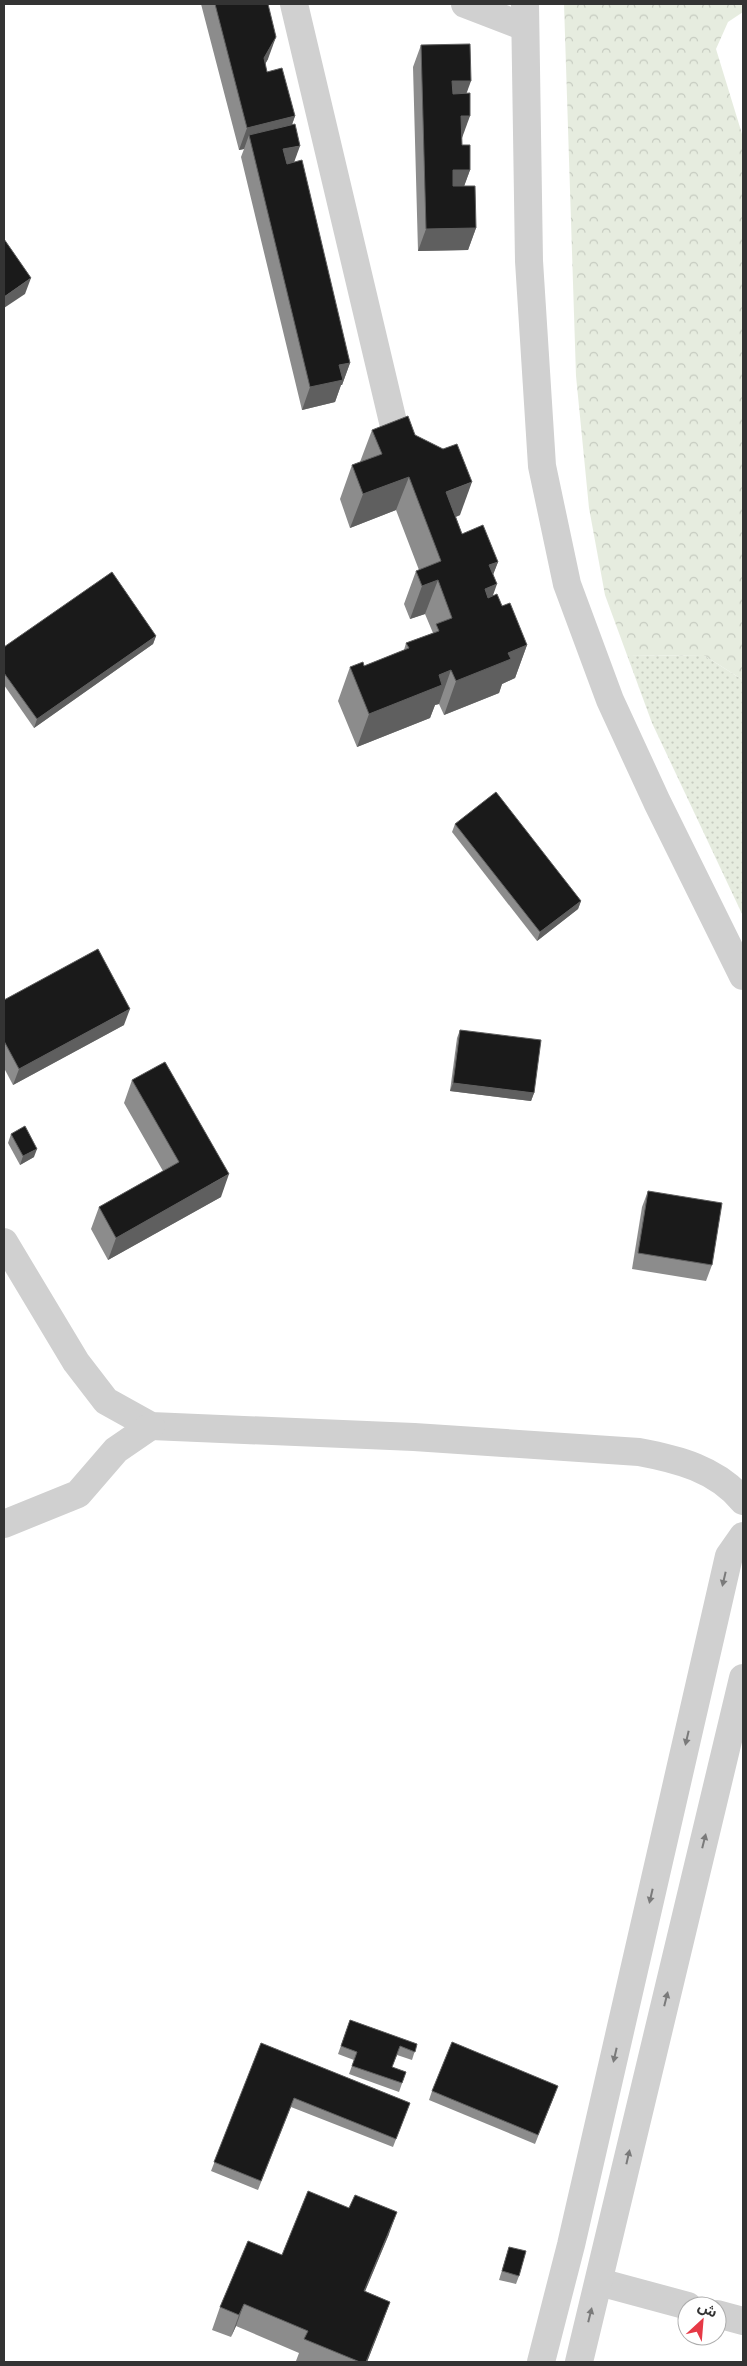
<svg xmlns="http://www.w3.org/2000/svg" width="747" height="2366" font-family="Mulish,'Noto Sans Arabic',sans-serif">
<defs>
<pattern id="grass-dots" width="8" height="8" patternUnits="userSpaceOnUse" patternTransform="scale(1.25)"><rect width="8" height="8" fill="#e6ecdf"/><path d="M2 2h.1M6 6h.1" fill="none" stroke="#c6cbc0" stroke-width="1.8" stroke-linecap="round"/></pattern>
<pattern id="forest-crowns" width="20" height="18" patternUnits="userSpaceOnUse" patternTransform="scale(1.25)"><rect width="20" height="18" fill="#e6ecdf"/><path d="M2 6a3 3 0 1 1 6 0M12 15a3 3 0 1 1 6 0" fill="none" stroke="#c6cbc0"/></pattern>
</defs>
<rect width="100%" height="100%" fill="#fff"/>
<!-- grass -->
<path fill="url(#grass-dots)" d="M627,655L705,656L743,680V916L652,723Z"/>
<!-- forest -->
<path fill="url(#forest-crowns)" d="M564,4H743V12L728,22L716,49L742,134L743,144V680L705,656L627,655L605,595L589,508L576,376Z"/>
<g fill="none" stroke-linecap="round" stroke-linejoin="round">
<!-- minor -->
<g stroke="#d0d0d0" stroke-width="28">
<path d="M294,4L393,422"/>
<path d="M465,4L525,27"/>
<path d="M525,4L529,261L542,466L567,584L610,700L657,802L743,976"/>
<path d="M4,1242L76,1362L106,1401L151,1426L414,1437L639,1452C677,1459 717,1469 743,1501"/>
<path d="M4,1524L78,1494L116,1450L151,1426"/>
<path d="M599,2282L688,2306"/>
<path d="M717,2314L743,2321"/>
<path d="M541,2362L571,2245L729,1556L743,1536"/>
<path d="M579,2362L743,1678"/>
</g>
</g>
<!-- wall -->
<g fill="#8c8c8c">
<path d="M201,4H268V59L265,64L267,72L295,116L292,125L293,163L350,363L342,385H341L335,402L302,410L241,157L244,149L239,150Z"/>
<path d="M421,45L466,94L461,138L462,145L470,170L464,186L476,228L468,250L418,251L413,67Z"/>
<path d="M372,430L415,435L460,515L456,517L462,534L498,562L493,574V596L502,606L527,645L515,678L502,684L499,693L444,715L439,704L435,705L430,718L357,747L338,701L350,667L364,666L404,650L406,643L433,633L425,614L410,619L404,604L416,571L419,570L396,510L350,528L340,499L352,465L360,462Z"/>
<path d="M156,636L153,644L34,728L4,685V647Z"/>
<path d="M455,824L581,901L578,909L537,941L452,832Z"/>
<path d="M4,1000L124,1025L13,1085L4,1068Z"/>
<path d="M460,1030L534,1093L531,1101L450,1091L457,1038Z"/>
<path d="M132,1080L221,1197L108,1260L91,1229L99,1207L163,1171L124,1103Z"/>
<path d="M11,1134L34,1157L20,1165L8,1143Z"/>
<path d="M648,1191L712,1265L706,1281L632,1269L642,1207Z"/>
<path d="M350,2020L417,2044L412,2060L397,2055L392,2067L406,2072L399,2092L349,2074L354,2060L338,2054Z"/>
<path d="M261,2043L410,2103L393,2147L291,2107L258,2190L211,2171Z"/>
<path d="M432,2091L555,2094L535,2144L429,2100Z"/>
<path d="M389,2234L365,2291L390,2302L367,2362H299L296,2361L299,2353L236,2326L231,2337L212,2330L220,2307L282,2255Z"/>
<path d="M509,2247L519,2276L516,2284L499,2280Z"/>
</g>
<!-- shaded-wall -->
<g fill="#5f5f5f">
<path d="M276,37L268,59L256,80L264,58Z"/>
<path d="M452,81H471L463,103H444Z"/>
<path d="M295,116L287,138L249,135L244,149L239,150L247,128Z"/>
<path d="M461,116H470L462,138H453Z"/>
<path d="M300,146L292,168L275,171L283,149Z"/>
<path d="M453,170H470L462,192H445Z"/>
<path d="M476,228L468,250L418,251L426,229Z"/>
<path d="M31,278L25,294L4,308V297Z"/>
<path d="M350,363L342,385H341L335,402L302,410L310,387L339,365Z"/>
<path d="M409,477L396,510L350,528L363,494Z"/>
<path d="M472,482L460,515L433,526L446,492Z"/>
<path d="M498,562L488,588L497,584L485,618L473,622L489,565Z"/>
<path d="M438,580L425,614L410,619L422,586Z"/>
<path d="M156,636L153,644L34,728L37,719Z"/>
<path d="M527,645L515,678L502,684L499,693L444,715L456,681L508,653Z"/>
<path d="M451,670L439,704L435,705L430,718L357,747L369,714L439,675Z"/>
<path d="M581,901L578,909L537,941L540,932Z"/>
<path d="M130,1009L124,1025L13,1085L19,1069Z"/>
<path d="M453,1083L534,1093L531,1101L450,1091Z"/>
<path d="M37,1149L34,1157L20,1165L23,1156Z"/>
<path d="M229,1174L221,1197L108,1260L116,1238Z"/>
<path d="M397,2212L389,2234L356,2313L364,2291Z"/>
<path d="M390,2302L382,2324L367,2362H366Z"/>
<path d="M244,2304L236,2326L231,2337L239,2315Z"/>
</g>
<!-- building -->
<g fill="#1a1a1a" stroke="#5f5f5f">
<path d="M215,4H268L276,37L264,58L267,72L282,68L295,116L247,128Z"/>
<path d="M470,44L471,81H452L453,94L470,93V116H461L462,145H470V170H453V186H475L476,228L426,229L421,45Z"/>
<path d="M295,124L300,146L283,149L287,164L302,160L350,363L339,365L343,380L310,387L249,135Z"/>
<path d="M4,239L31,278L4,297Z"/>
<path d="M408,416L415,435L443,449L457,444L472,482L446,492L462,534L483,525L498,562L489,565L497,584L485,589L488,598L497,594L502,606L510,603L527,645L508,653L511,659L456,681L451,670L439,675L442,685L369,714L350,667L363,662L364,666L409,648L406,643L439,631L436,624L452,618L438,580L422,586L416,571L441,561L409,477L363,494L352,465L382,454L372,430Z"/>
<path d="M112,572L156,636L37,719L4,673V647Z"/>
<path d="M496,792L581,901L540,932L455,824Z"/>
<path d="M98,949L130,1009L19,1069L4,1041V1000Z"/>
<path d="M460,1030L541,1040L534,1093L453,1083Z"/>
<path d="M165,1062L229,1174L116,1238L99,1207L179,1162L132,1080Z"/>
<path d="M25,1126L37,1149L23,1156L11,1134Z"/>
<path d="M648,1191L722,1203L712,1265L638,1253Z"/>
<path d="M350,2020L417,2044L415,2052L400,2046L392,2067L406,2072L402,2083L352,2066L357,2052L341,2046Z"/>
<path d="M452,2042L558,2086L538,2135L432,2091Z"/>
<path d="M261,2043L410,2103L396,2139L294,2098L261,2181L214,2162Z"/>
<path d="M308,2191L349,2208L355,2195L397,2212L364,2291L390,2302L366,2362H360L304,2339L308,2331L244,2304L239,2315L220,2307L248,2241L282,2255Z"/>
<path d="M509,2247L526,2251L519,2276L502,2271Z"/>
</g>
<!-- one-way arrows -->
<defs><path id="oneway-solid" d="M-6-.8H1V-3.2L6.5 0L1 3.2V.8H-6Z" transform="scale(1.25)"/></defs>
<g fill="#7a7a7a">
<use href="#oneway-solid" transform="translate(724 1579) rotate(103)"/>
<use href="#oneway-solid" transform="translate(687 1738) rotate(103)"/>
<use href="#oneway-solid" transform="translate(704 1841) rotate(-76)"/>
<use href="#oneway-solid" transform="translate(651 1896) rotate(103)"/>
<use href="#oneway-solid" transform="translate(666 1999) rotate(-76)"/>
<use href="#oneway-solid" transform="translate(615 2055) rotate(103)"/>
<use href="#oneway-solid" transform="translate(628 2157) rotate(-77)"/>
<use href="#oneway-solid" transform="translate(590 2315) rotate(-76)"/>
</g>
<!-- border -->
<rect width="747" height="2366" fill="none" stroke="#333333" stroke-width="10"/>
<!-- north arrow -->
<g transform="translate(702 2321) rotate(26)"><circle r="24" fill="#ffffff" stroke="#adadad"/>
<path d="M0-4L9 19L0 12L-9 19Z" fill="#e63946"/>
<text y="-8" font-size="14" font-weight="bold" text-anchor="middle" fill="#333333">ش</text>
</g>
</svg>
